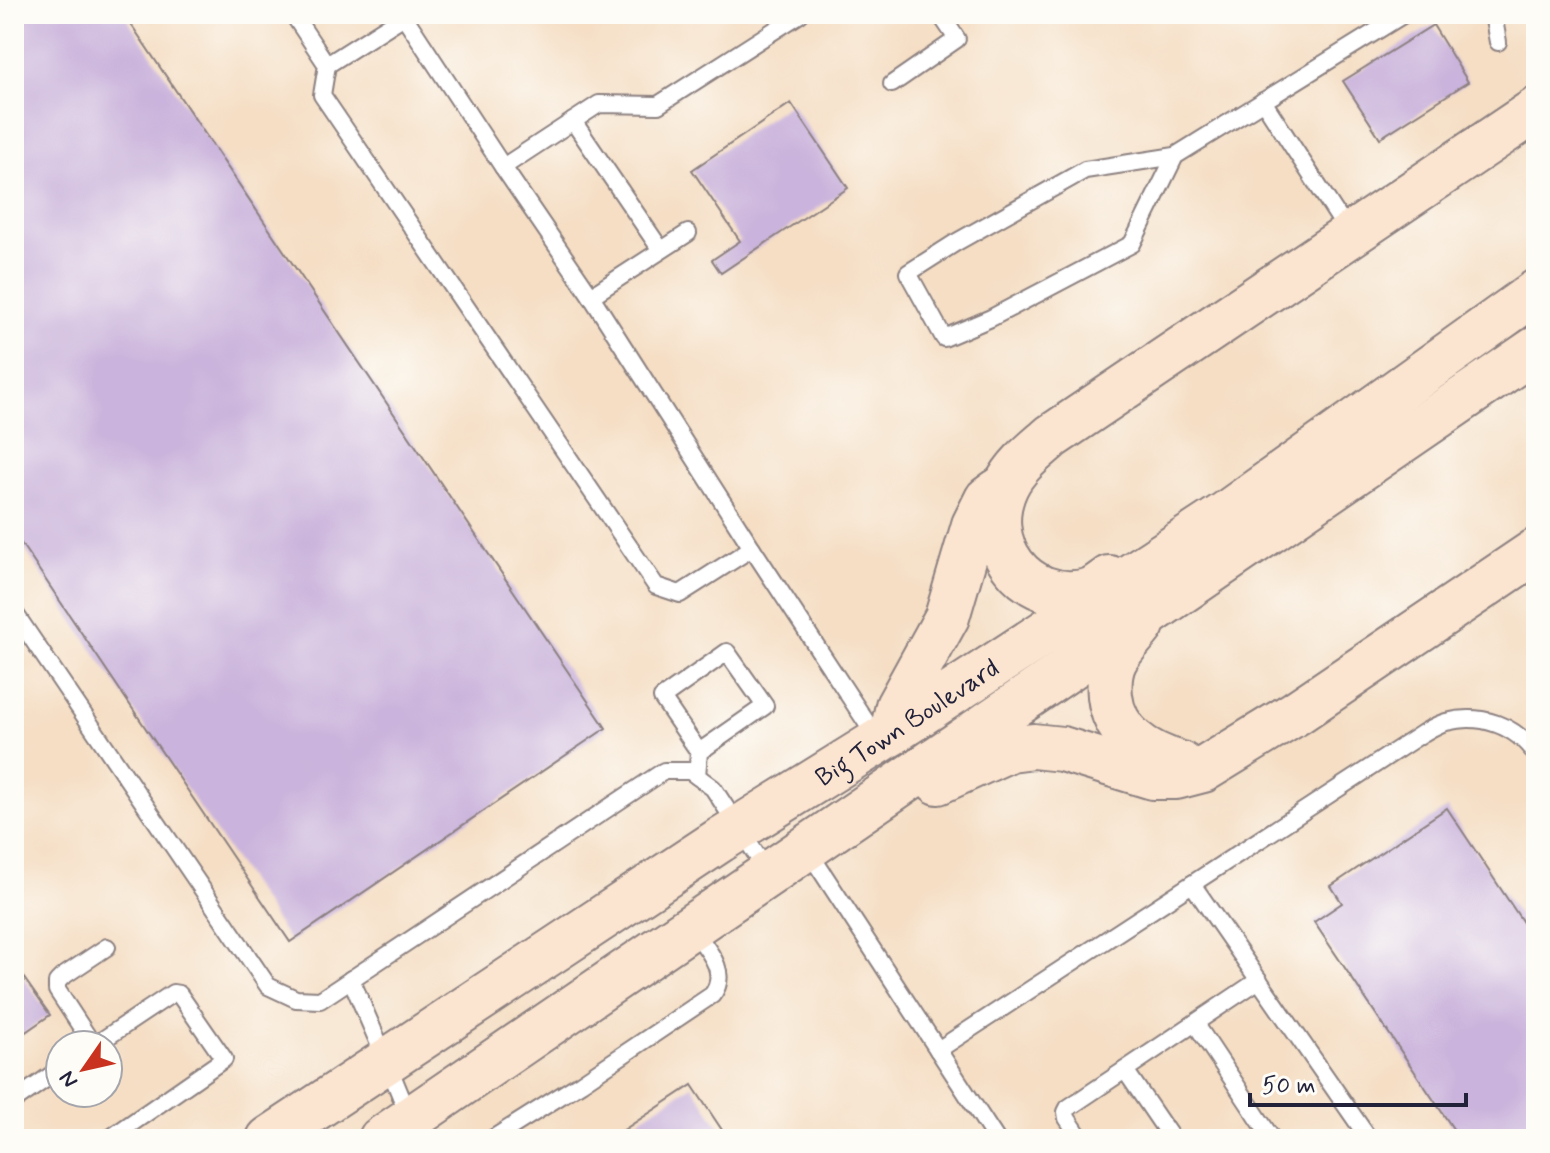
<svg xmlns="http://www.w3.org/2000/svg" width="1550" height="1153" font-family="Mynerve,sans-serif">
<rect width="100%" height="100%" fill="#fdfcf7"/>
<filter id="ink" filterUnits="userSpaceOnUse"><feTurbulence type="fractalNoise" baseFrequency=".0125" numOctaves="2"/><feDisplacementMap in="SourceGraphic" scale="16" xChannelSelector="R" yChannelSelector="G"/><feConvolveMatrix kernelMatrix="1 2 1 2 8 2 1 2 1" color-interpolation-filters="sRGB"/></filter>
<filter id="wash" filterUnits="userSpaceOnUse"><feTurbulence type="fractalNoise" baseFrequency=".006" numOctaves="4" result="noise"/><feDisplacementMap in="SourceGraphic" scale="32" xChannelSelector="R" yChannelSelector="G"/><feGaussianBlur stdDeviation="1.8" result="paint"/><feColorMatrix in="noise" values="0 0 0 0 0 0 0 0 0 0 0 0 0 0 0 0 0 1.4 0 .05"/><feComposite in="paint" operator="in"/></filter>
<g filter="url(#wash)">
<rect width="100%" height="100%" fill="#f5dec4"/>
<g id="blocks">
<!-- building -->
<g fill="#cab3dc">
<path d="M14,14H124L606,728L290,942L14,533Z"/>
<path d="M1433,25L1468,82L1380,138L1343,81Z"/>
<path d="M791,103L848,188L721,273L712,260L740,241L692,170Z"/>
<path d="M1447,808L1536,942V1139H1460L1314,922L1342,903L1331,886Z"/>
<path d="M14,964L50,1015L14,1040Z"/>
<path d="M692,1085L728,1139H610Z"/>
</g>
</g>
</g>
<g filter="url(#ink)">
<use href="#blocks" fill-opacity="0" stroke="#8c8080" stroke-width="2"/>
<g fill="none" stroke-linecap="round" stroke-linejoin="round">
<!-- lane casing -->
<g stroke="#8c8080" stroke-width="20">
<g id="lane">
<path d="M293,14L327,65"/>
<path d="M407,14L404,16L503,167"/>
<path d="M1493,14L1498,42"/>
<path d="M404,16L327,65L322,95L656,586L680,594L752,548"/>
<path d="M892,84L957,39L940,14"/>
<path d="M1263,101L1350,235"/>
<path d="M573,121L661,250"/>
<path d="M1175,156L1132,244L991,318L944,338L908,273L955,243L1085,170L1175,156L1404,14"/>
<path d="M688,233L591,296L752,548L878,740"/>
<path d="M591,296L503,167L599,104L658,105L800,14"/>
<path d="M14,612L268,986L296,999L320,1000L664,771H690L713,788L767,871"/>
<path d="M697,776L699,752L765,706L727,652L662,698L699,752"/>
<path d="M807,849L996,1139"/>
<path d="M1192,884L1369,1139"/>
<path d="M351,979L386,1060L409,1116"/>
<path d="M1195,1023L1272,1139"/>
<path d="M93,1045L57,990V982L62,977L107,947"/>
<path d="M95,1045L173,993L179,994L224,1059L109,1139"/>
<path d="M938,1050L1423,733C1430,729 1438,724 1446,722C1481,713 1516,725 1536,755"/>
<path d="M1125,1070L1172,1139"/>
<path d="M14,1101L60,1069"/>
<path d="M492,1139L581,1083L712,995C730,972 707,949 693,930"/>
<path d="M1081,1139L1067,1118L1066,1112L1068,1108L1259,980"/>
</g>
</g>
<!-- secondary casing -->
<g stroke="#8c8080" stroke-width="48">
<g id="secondary">
<path d="M1109,578C1102,583 1095,589 1088,591C1025,606 979,543 1006,486C1016,465 1035,451 1052,436L1536,110"/>
<path d="M1142,625C1134,636 1122,647 1115,660C1110,670 1109,685 1110,696C1114,735 1146,754 1181,764"/>
<path d="M892,733L898,706L947,617L974,525L987,499L998,491"/>
<path d="M938,782L1010,749L1033,746L1062,749L1153,777H1176L1203,770L1296,713L1536,551"/>
<path id="s1" d="M269,1139L720,840L879,741L1227,513L1536,292"/>
<path d="M381,1139L1536,349"/>
</g>
</g>
<!-- lane -->
<use href="#lane" stroke="#fff" stroke-width="16"/>
<!-- secondary -->
<use href="#secondary" stroke="#fce5d0" stroke-width="44"/>
</g>
</g>
<g text-anchor="middle" stroke-width="6" stroke-linejoin="round" paint-order="stroke">
<!-- street labels -->
<g font-size="26" fill="#22223b" stroke="#fdfcf7">
<text dy="9" stroke="none"><textPath href="#s1" startOffset="762">Big Town Boulevard</textPath></text>
</g>
</g>
<!-- margin -->
<rect width="1550" height="1153" fill="none" stroke="#fdfcf7" stroke-width="48"/>
<!-- north arrow -->
<g transform="translate(84 1069) rotate(236)"><circle r="38" fill="#fdfcf7" stroke="#a5a5ac" stroke-width="2"/>
<path d="M0-6L14 30L0 20L-14 30Z" fill="#c8321e"/>
<text y="-12" font-size="22" font-weight="bold" text-anchor="middle" fill="#22223b">N</text>
</g>
<!-- scale -->
<path d="M1250 1093v12h216v-12" fill="none" stroke="#22223b" stroke-width="4"/>
<text x="1262" y="1093" font-size="24" fill="#22223b" stroke="#fdfcf7" stroke-width="6" paint-order="stroke">50 m</text>
</svg>
